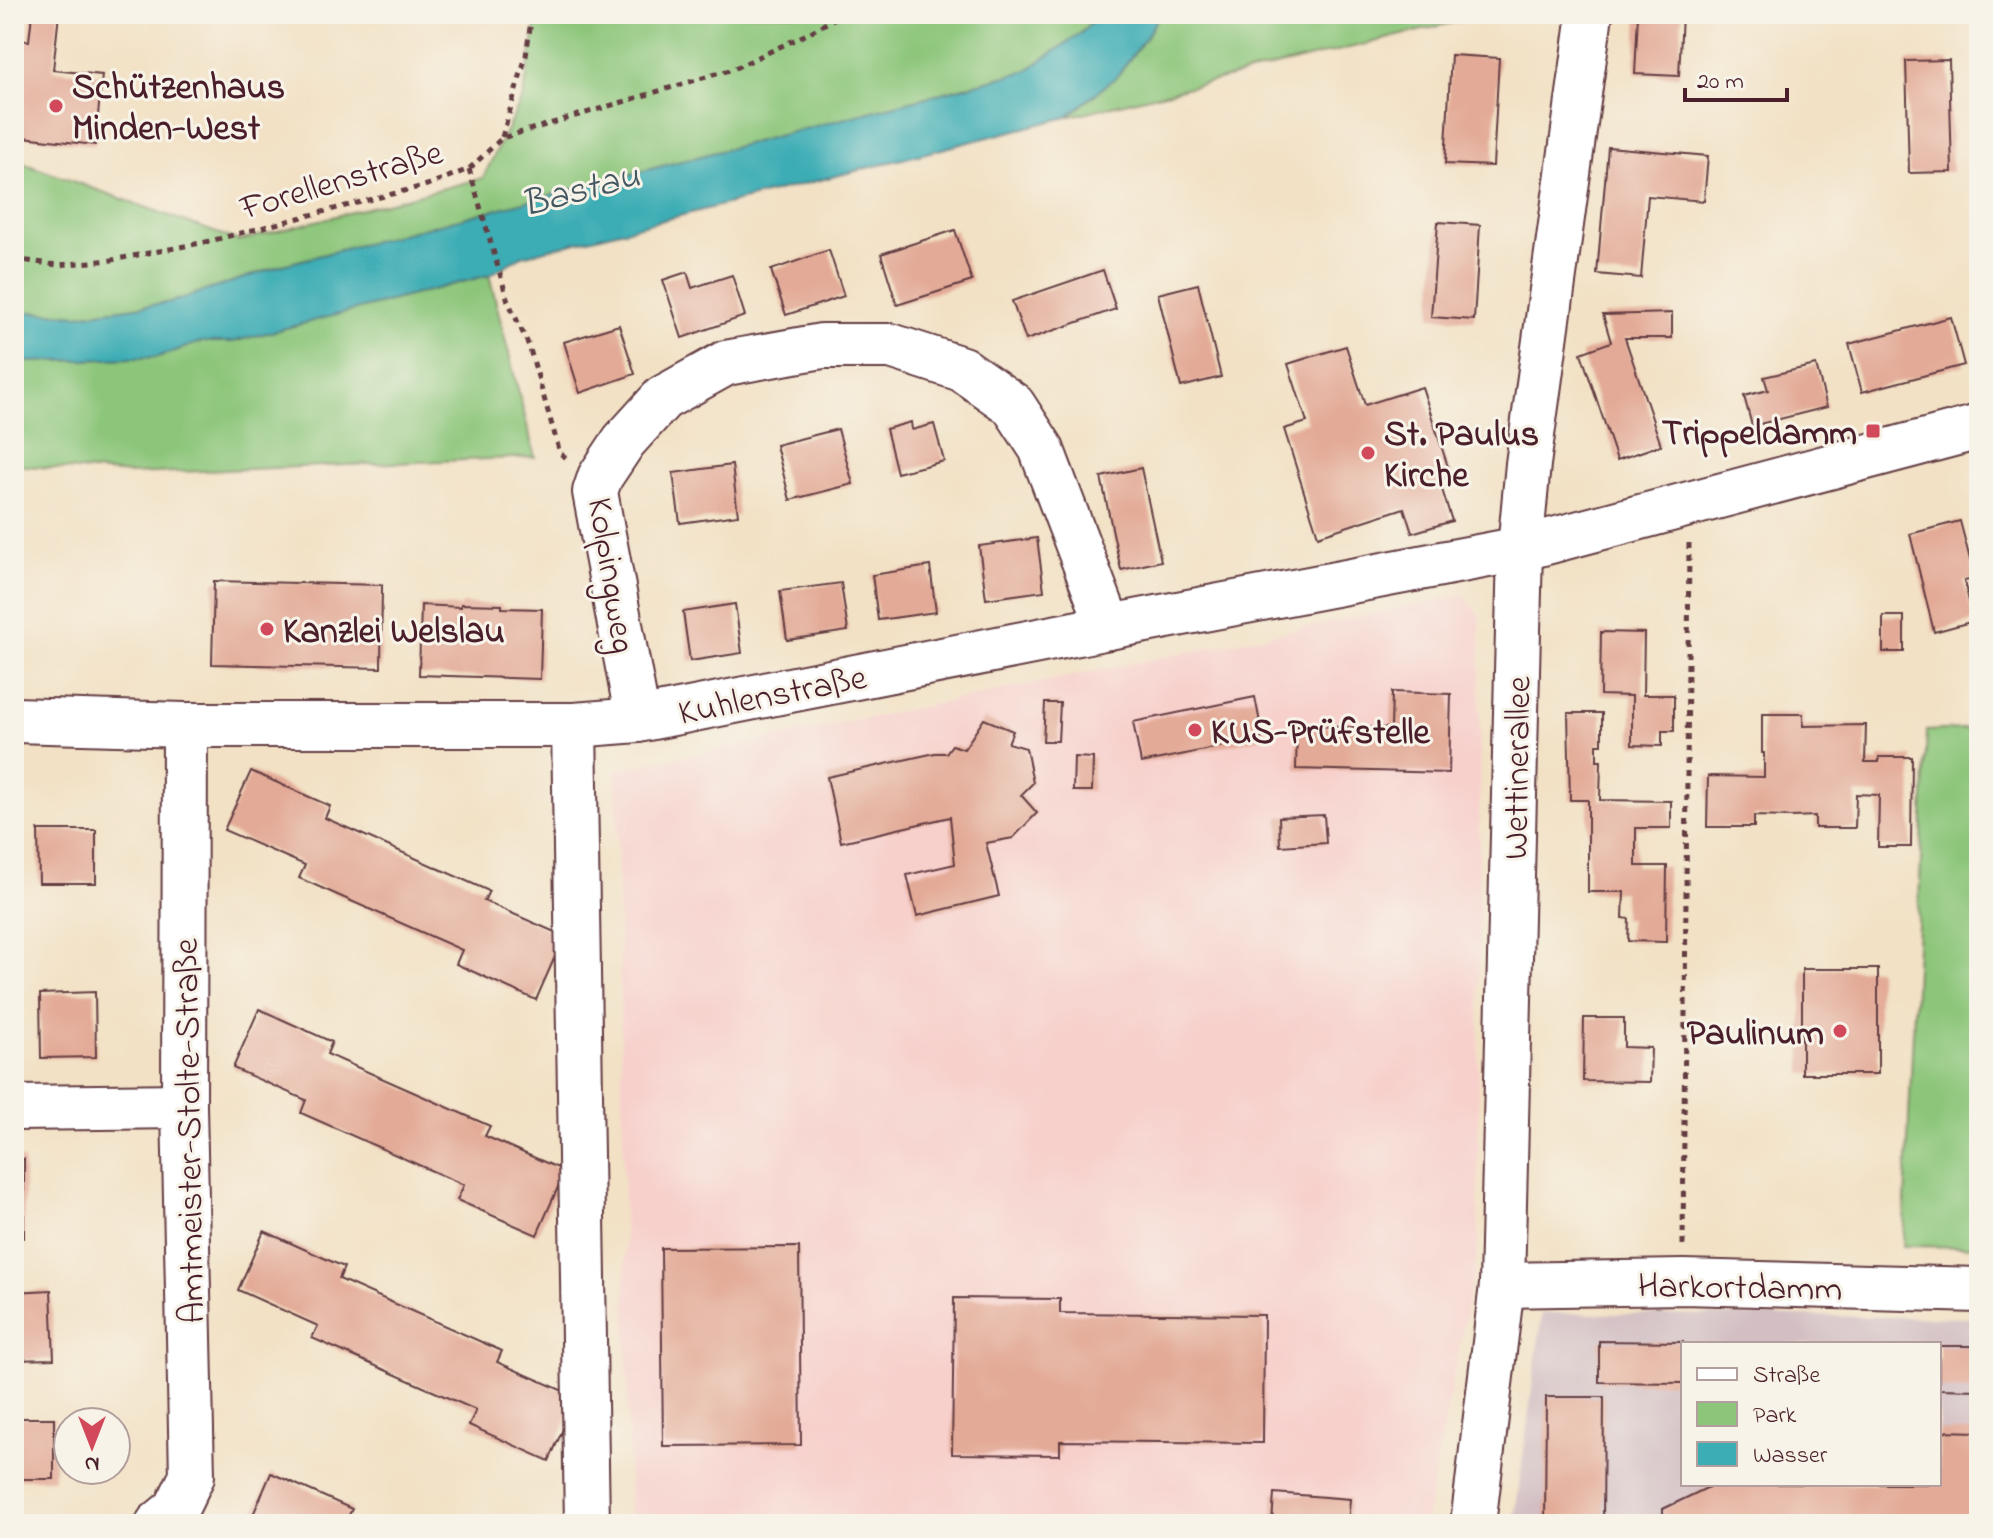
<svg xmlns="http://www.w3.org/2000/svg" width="1993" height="1538" font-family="'Indie Flower',sans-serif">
<rect width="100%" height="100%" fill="#f7f3e8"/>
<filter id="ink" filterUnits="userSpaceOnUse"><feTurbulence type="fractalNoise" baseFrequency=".0125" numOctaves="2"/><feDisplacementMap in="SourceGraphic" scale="16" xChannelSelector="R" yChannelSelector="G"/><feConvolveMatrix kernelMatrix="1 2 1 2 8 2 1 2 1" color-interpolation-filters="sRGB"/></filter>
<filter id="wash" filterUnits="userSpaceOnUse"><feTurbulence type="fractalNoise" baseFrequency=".006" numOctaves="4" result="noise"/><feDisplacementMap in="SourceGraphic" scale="32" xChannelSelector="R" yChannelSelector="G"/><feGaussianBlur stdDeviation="1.8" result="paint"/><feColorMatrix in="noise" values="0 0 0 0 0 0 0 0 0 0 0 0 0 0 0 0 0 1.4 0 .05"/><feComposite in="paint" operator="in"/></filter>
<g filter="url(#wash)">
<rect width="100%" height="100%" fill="#f2e1c5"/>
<!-- built -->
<path fill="#f7d0cc" d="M1464,595L1480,616L1478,1250L1425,1524H630L616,770Z"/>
<!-- industrial -->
<path fill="#d2bec3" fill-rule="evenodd" d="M1542,1313L1979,1318V1524H1514ZM1683,1344H1939V1484H1683Z"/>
<!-- green -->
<g fill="#8cc67a" stroke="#6b7252" stroke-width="2">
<path d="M538,14H1100L1081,33L1026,71L283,265L172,302L78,315L14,311V160L239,241L483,178L523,97Z"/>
<path d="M1160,14H1488L1067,117L1117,76L1146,37Z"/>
<path d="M489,275L535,457L131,474L14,465V359L29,362L157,357L201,342H232Z"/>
<path d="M1979,728V1247L1903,1246L1927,731Z"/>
</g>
<!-- water -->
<path fill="#3cadb5" stroke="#436670" stroke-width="2" d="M1100,14H1160L1146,37L1117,76L1067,117L522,256L489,275L232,342H201L157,357L29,362L14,359V311L78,315L172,302L283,265L1026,71L1081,33Z"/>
<g id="blocks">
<!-- building -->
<g fill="#e3aa97">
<path d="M32,14H59L53,70L102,75L95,145L14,136V40L29,41Z"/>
<path d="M1638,14H1682L1679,76L1635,74Z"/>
<path d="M1451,55L1499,58L1493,166L1445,164Z"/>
<path d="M1949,60L1952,172L1909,173L1906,61Z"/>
<path d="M1608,147L1708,156L1704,201L1648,196L1641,278L1597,274Z"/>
<path d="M1438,222L1480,225L1474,320L1431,317Z"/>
<path d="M955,230L972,281L897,305L881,254Z"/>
<path d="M829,250L844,296L786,315L771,270Z"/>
<path d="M1103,270L1116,309L1026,340L1012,301Z"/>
<path d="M687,272L692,288L732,275L745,316L682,338L663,280Z"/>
<path d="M1198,284L1221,377L1181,387L1158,294Z"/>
<path d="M1672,313V338H1625L1661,445L1617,460L1581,353L1611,342L1603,315Z"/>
<path d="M1951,317L1964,365L1862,392L1849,344Z"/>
<path d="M619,325L635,374L580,393L564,342Z"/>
<path d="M1346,346L1365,405L1422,387L1451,476L1439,480L1452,521L1412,533L1404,508L1318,536L1284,429L1307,422L1288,364Z"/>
<path d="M1816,365L1827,407L1752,426L1744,396L1768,390L1764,377Z"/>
<path d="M911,422L912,430L934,424L944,461L897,473L886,429Z"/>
<path d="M838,429L853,484L790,500L776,445Z"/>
<path d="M732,465L738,515L680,523L673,473Z"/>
<path d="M1141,468L1161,561L1121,570L1101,477Z"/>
<path d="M1960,521L1975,579L1964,581L1974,621L1934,632L1910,534Z"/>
<path d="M1037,538L1044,591L986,599L979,546Z"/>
<path d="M930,566L936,612L878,620L872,575Z"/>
<path d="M214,581L382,585L381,668L212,664Z"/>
<path d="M841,583L848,631L787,640L780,591Z"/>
<path d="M461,604L502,605V608L542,609L540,679L419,675L421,605L461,607Z"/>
<path d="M735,604L742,653L690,661L683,612Z"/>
<rect x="1883" y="616" width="21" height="36"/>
<path d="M1601,632L1644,633L1643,695H1674V731H1662V746L1632,745V696L1600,695Z"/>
<path d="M1392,692L1451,694L1449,773L1296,769L1297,726L1391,728Z"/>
<path d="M1255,697L1263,738L1141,763L1133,722Z"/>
<path d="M1045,703H1060L1058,741H1043Z"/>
<path d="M1568,713H1602V744H1597V761H1601L1600,800L1671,801V828H1636V866H1667L1666,942L1628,941L1629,919L1623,918L1624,892H1588V800H1570Z"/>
<path d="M1762,714H1803V726L1866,725L1865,762H1879V757H1912L1911,847H1878L1879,795L1856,794L1855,828H1815V816L1791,817L1754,816V827H1707L1708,776L1764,777V753H1762Z"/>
<path d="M984,719L1013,731L1008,743L1026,748L1033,783L1021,795L1037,813L1013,838L986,843L999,896L917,916L907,875L955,864L950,817L841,842L827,777L935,753H946L952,745L964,749Z"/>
<path d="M1074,757L1093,758L1092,791H1073Z"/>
<path d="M251,771L330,806L325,818L489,891L484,901L564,936L536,1000L456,964L462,950L299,878L305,865L224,830Z"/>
<path d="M1324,815L1326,843L1280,846L1279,817Z"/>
<path d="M38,830H96V883H39Z"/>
<rect x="1802" y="969" width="76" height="105"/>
<path d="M95,992L96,1057L41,1058L40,994Z"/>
<path d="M259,1009L332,1042L327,1054L490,1126L485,1136L565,1171L537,1235L457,1200L464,1185L301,1113L306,1100L233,1068Z"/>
<path d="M1584,1018H1624V1047L1651,1048L1650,1082L1583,1081Z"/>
<rect x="14" y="1159" width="10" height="79"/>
<path d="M264,1231L344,1267L339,1279L502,1351L497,1362L577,1397L549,1461L469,1425L476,1410L312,1338L318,1326L238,1290Z"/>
<path d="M799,1247L801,1445L663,1446L661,1248Z"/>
<path d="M51,1290L54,1359L14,1360V1292Z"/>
<path d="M954,1298L1060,1299V1313L1264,1315L1263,1443L1060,1441V1455L952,1454Z"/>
<path d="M1599,1341L1683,1342V1383L1599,1382Z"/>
<path d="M1939,1346H1979V1390L1939,1389Z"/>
<path d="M1546,1397H1604L1603,1524H1545Z"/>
<rect x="14" y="1418" width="40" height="61"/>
<path d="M1939,1431L1979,1432V1524H1663V1509L1715,1484H1939Z"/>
<path d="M271,1473L352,1509L346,1521L352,1524H249Z"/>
<path d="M1274,1493L1350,1499L1348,1524H1272Z"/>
</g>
</g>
</g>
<g filter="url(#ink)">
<use href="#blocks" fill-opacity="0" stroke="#633c42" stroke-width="2"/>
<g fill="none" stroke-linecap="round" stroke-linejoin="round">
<!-- minor casing -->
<g stroke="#633c42" stroke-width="48">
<g id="minor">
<path d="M14,720L185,725H574L638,720L1109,627L1520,549L1979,427"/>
<path d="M638,720L595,492L600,477L624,441L663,398L726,363L822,346H891L962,369L1013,405L1041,448L1109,627"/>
<path d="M574,725L587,1524"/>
<path d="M14,1108L184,1106"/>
<path d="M1502,1285L1683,1282L1979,1290"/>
<path d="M158,1524L176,1509L192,1476L184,1106L185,725"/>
<path d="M1473,1524L1502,1285L1520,549L1528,464L1590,14"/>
</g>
</g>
<!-- path -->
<g stroke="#633c42" stroke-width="5" stroke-dasharray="6 6" stroke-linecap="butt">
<path d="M502,137L526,56L532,14"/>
<path d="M469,169L508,301L529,346L560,453L568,460"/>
<path d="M14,259L58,265L112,260L206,242L427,185L469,169L502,138L733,69L807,34L842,14"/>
<path d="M1683,1245L1689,543"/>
</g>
<!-- minor -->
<use href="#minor" stroke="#fff" stroke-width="44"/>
</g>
</g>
<!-- markers -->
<g fill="#d1495b" stroke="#f7f3e8" stroke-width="3">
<circle cx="56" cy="106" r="8"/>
<rect x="1865" y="423" width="16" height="16" rx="4"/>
<circle cx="1368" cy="453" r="8"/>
<circle cx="267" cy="629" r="8"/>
<circle cx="1195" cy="730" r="8"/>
<circle cx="1840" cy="1031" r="8"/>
</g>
<g text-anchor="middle" stroke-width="6" stroke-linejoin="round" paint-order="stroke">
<!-- poi labels -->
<g font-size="36" font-weight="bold" fill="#4a1f2b" stroke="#f7f3e8" text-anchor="start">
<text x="72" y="98">Schützenhaus<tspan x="72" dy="41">Minden-West</tspan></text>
<text x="1857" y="444" text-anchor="end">Trippeldamm</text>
<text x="1384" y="445">St. Paulus<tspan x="1384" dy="41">Kirche</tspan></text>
<text x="283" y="642">Kanzlei Welslau</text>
<text x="1211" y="743">KUS-Prüfstelle</text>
<text x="1824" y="1044" text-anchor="end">Paulinum</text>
</g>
<!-- street labels -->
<g font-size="36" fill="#4a1f2b" stroke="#f7f3e8">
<text transform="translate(341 178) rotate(-16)" y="13">Forellenstraße</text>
<text transform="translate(614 575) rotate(81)" y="13">Kolpingweg</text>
<text transform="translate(772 693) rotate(-11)" y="13">Kuhlenstraße</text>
<text transform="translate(1515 768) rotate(-89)" y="13">Wettinerallee</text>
<text transform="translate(187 1131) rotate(-91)" y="13">Amtmeister-Stolte-Straße</text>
<text transform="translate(1740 1285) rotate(1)" y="13">Harkortdamm</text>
</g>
<!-- water labels -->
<g font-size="38" font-style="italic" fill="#445862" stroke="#f7f3e8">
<text transform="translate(580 188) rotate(-15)" y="13">Bastau</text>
</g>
</g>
<!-- margin -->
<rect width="1993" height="1538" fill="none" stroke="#f7f3e8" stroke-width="48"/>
<!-- legend -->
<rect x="1681" y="1342" width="260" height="144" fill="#f7f3e8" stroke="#b29e9c" stroke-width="2"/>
<rect x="1697" y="1368" width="40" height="12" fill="#ffffff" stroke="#b29e9c" stroke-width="2"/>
<text x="1753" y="1382" font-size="24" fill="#4a1f2b">Straße</text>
<rect x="1697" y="1402" width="40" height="24" fill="#8cc67a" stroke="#b29e9c" stroke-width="2"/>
<text x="1753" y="1422" font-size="24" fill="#4a1f2b">Park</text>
<rect x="1697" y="1442" width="40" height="24" fill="#3cadb5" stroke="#b29e9c" stroke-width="2"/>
<text x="1753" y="1462" font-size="24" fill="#4a1f2b">Wasser</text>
<!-- north arrow -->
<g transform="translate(92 1446) rotate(180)"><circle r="38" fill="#f7f3e8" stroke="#b29e9c" stroke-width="2"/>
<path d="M0-6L14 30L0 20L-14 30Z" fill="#d1495b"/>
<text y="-12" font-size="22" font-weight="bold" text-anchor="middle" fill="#4a1f2b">N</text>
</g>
<!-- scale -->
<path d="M1685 88v12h102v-12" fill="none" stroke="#4a1f2b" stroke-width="4"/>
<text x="1697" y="88" font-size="24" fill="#4a1f2b" stroke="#f7f3e8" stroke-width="6" paint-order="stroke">20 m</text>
</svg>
